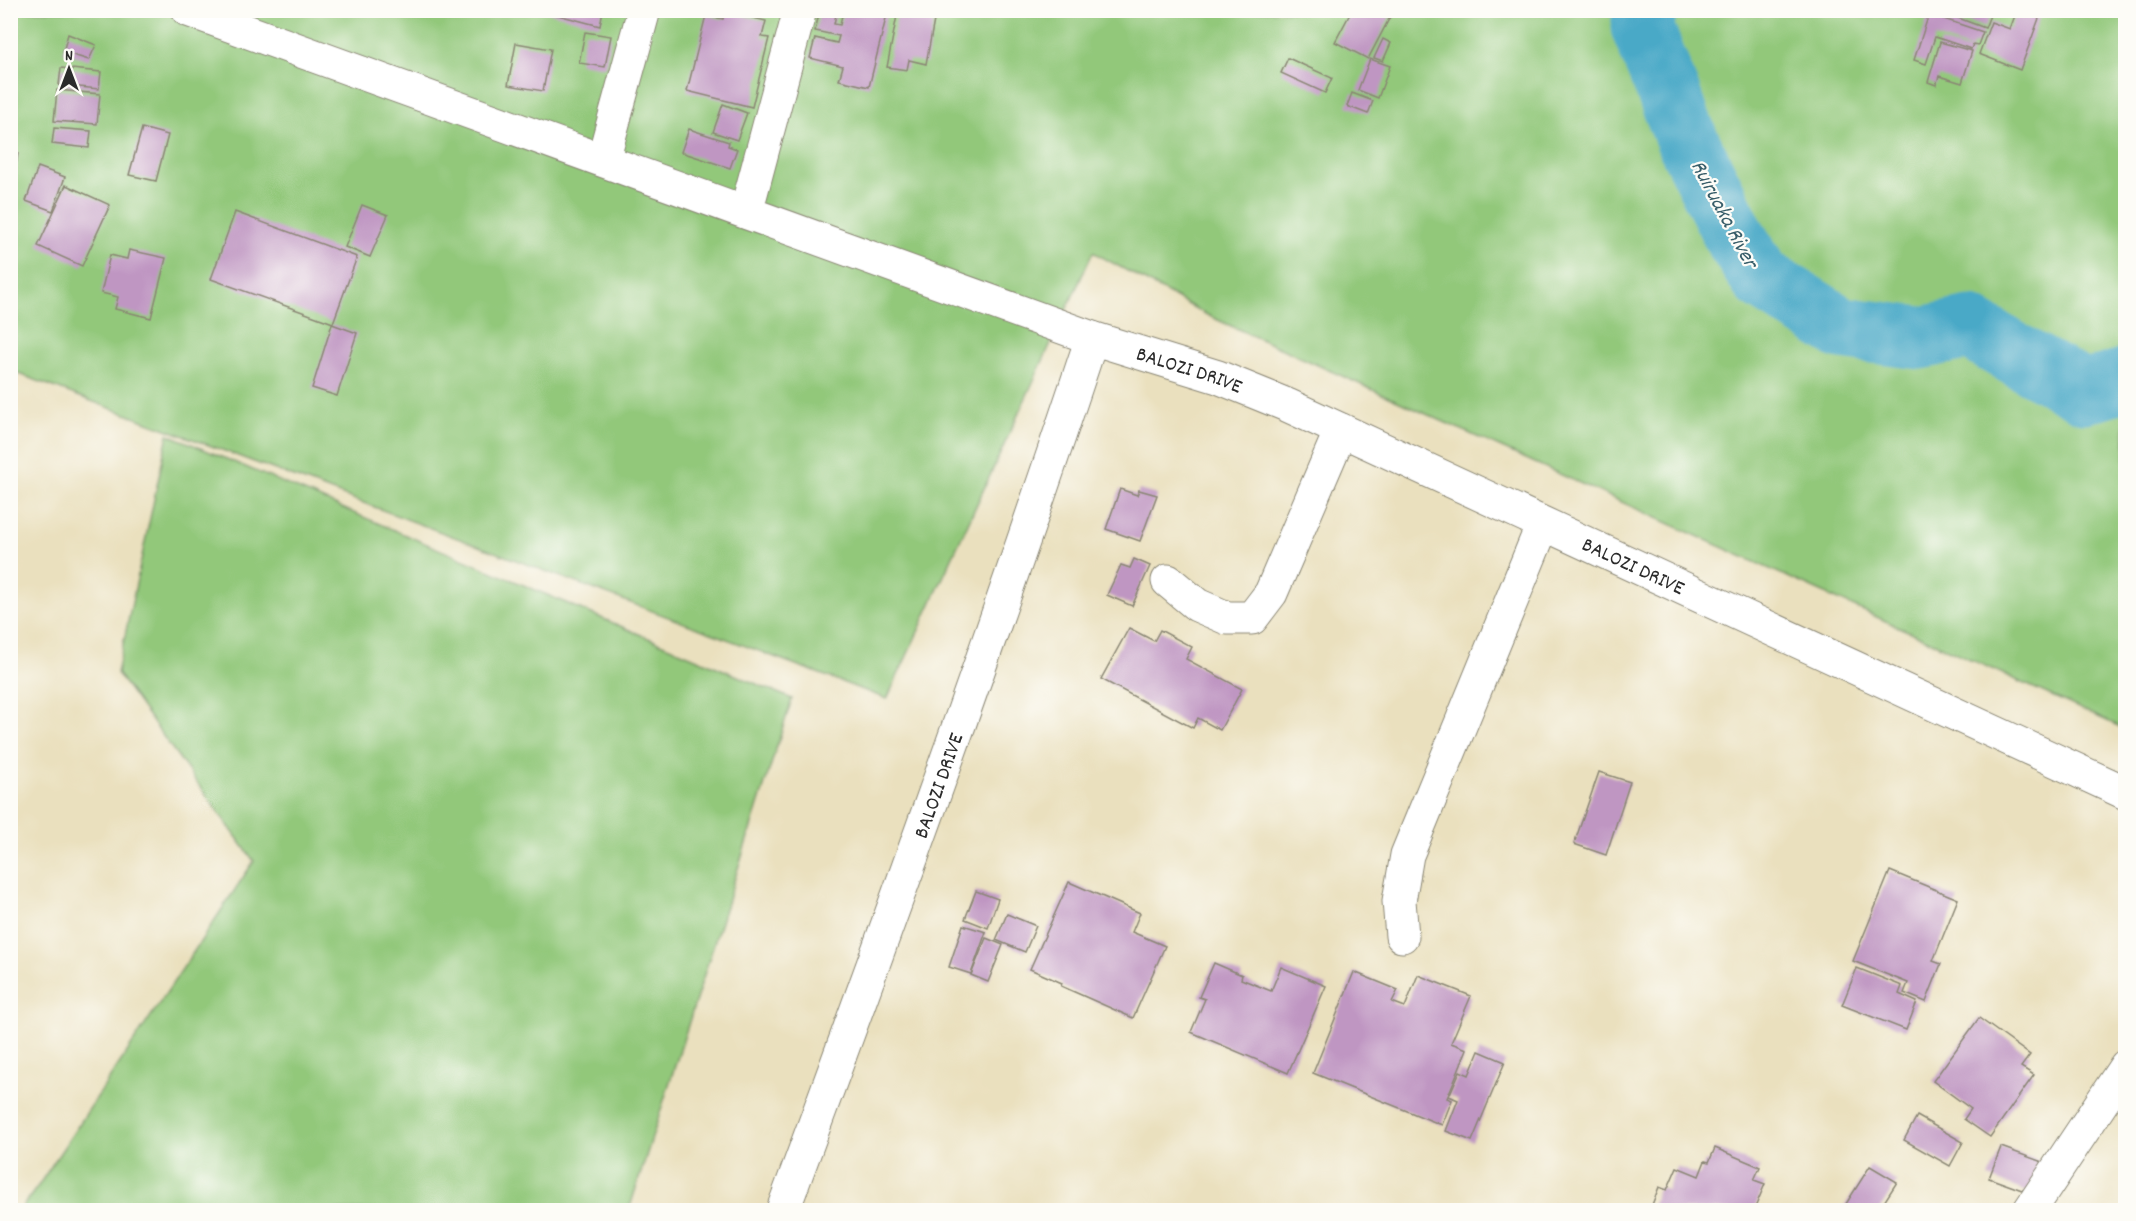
<svg xmlns="http://www.w3.org/2000/svg" width="2136" height="1221" font-family="Dekko,sans-serif">
<rect width="100%" height="100%" fill="#fdfcf7"/>
<filter id="ink" filterUnits="userSpaceOnUse"><feTurbulence type="fractalNoise" baseFrequency=".0167" numOctaves="2"/><feDisplacementMap in="SourceGraphic" scale="12" xChannelSelector="R" yChannelSelector="G"/><feConvolveMatrix kernelMatrix="1 2 1 2 8 2 1 2 1" color-interpolation-filters="sRGB"/></filter>
<filter id="wash" filterUnits="userSpaceOnUse"><feTurbulence type="fractalNoise" baseFrequency=".008" numOctaves="4" result="noise"/><feDisplacementMap in="SourceGraphic" scale="24" xChannelSelector="R" yChannelSelector="G"/><feGaussianBlur stdDeviation="1.35" result="paint"/><feColorMatrix in="noise" values="0 0 0 0 0 0 0 0 0 0 0 0 0 0 0 0 0 1.4 0 .05"/><feComposite in="paint" operator="in"/></filter>
<g filter="url(#wash)">
<rect width="100%" height="100%" fill="#eae0be"/>
<!-- green -->
<g fill="#92c87a" stroke="#5e7a52" stroke-width="1.5">
<path d="M10,11H2125V729L1209,316L1093,252L887,699L11,371Z"/>
<path d="M168,434L792,699L629,1210H20L38,1186L254,861L117,673Z"/>
</g>
<g fill="none" stroke-linecap="round" stroke-linejoin="round">
<!-- river -->
<path stroke="#48a9c7" stroke-width="63" d="M1646,10L1642,27L1687,140L1736,239L1761,278L1841,328L1921,338L1970,328L2020,357L2085,392L2126,379"/>
</g>
<g id="blocks">
<!-- building -->
<g fill="#bf96c2">
<path d="M539,10H603L600,26Z"/>
<path d="M820,10H837L834,24L840,25L843,10H888L869,87L839,80L843,66L810,58L815,38L837,43L839,36L815,31Z"/>
<path d="M898,10L935,15L926,64L909,60L907,70L887,67Z"/>
<path d="M1352,10H1377L1390,17L1368,59L1335,42Z"/>
<path d="M1937,10H1992L1985,28Z"/>
<path d="M2017,10H2034L2041,13L2020,70L1979,54L1991,22L2010,29Z"/>
<path d="M725,11L766,21L762,37L769,38L752,107L687,91L706,15L723,19Z"/>
<path d="M1929,14L1983,32L1978,45L1973,44L1971,49L1935,37L1926,64L1914,60Z"/>
<path d="M585,32L611,36L605,67L579,63Z"/>
<path d="M68,34L96,45L89,60L63,52Z"/>
<path d="M1383,39L1391,43L1383,61L1374,58Z"/>
<path d="M1940,42L1972,51L1962,83L1939,76L1936,85L1928,82Z"/>
<path d="M516,43L551,49L543,91L508,85Z"/>
<path d="M1288,58L1332,78L1325,93L1281,73Z"/>
<path d="M1370,59L1390,66L1378,98L1358,90Z"/>
<path d="M61,68L101,72L99,89L59,85Z"/>
<path d="M57,90L100,94L97,124L54,121Z"/>
<path d="M1352,93L1373,101L1368,114L1347,106Z"/>
<path d="M723,104L747,113L737,140L713,132Z"/>
<path d="M54,128L91,131L89,148L52,144Z"/>
<path d="M142,128L168,135L156,181L129,175Z"/>
<path d="M689,129L729,142L728,146L737,149L730,168L681,152Z"/>
<path d="M10,152L18,153L12,190H10Z"/>
<path d="M38,167L65,177L53,211L26,201Z"/>
<path d="M66,185L110,205L82,266L38,246Z"/>
<path d="M362,205L388,215L370,257L345,247Z"/>
<path d="M235,212L357,257L333,323L211,279Z"/>
<path d="M129,250L166,258L151,318L115,309L118,297L101,293L110,255L127,259Z"/>
<path d="M332,324L357,333L337,396L312,388Z"/>
<path d="M1120,489L1137,495L1139,490L1157,495L1140,541L1106,529Z"/>
<path d="M1134,559L1150,566L1132,606L1107,595L1121,565L1130,568Z"/>
<path d="M1129,628L1154,641L1160,630L1192,647L1186,659L1242,689L1220,730L1198,718L1193,728L1101,679Z"/>
<path d="M1599,772L1630,782L1606,855L1574,844Z"/>
<path d="M1890,871L1958,899L1933,961L1941,964L1926,1002L1904,993L1908,983L1853,961Z"/>
<path d="M1069,882L1140,913L1132,932L1165,946L1133,1018L1061,986L1062,983L1030,969Z"/>
<path d="M976,891L998,899L988,928L965,919Z"/>
<path d="M1007,914L1036,926L1025,952L996,940Z"/>
<path d="M963,925L986,932L971,974L949,967Z"/>
<path d="M986,938L1003,945L988,982L971,975Z"/>
<path d="M1214,963L1242,975L1241,979L1271,991L1281,967L1326,986L1288,1073L1191,1032L1205,999L1199,997Z"/>
<path d="M1857,968L1902,986L1899,994L1917,1002L1906,1030L1842,1005Z"/>
<path d="M1354,972L1398,990L1392,1002L1405,1007L1418,975L1471,996L1451,1043L1467,1049L1447,1098L1452,1100L1442,1125L1313,1073Z"/>
<path d="M1979,1018L2030,1055L2021,1067L2034,1075L1990,1137L1964,1119L1971,1109L1933,1081Z"/>
<path d="M1479,1051L1505,1062L1472,1141L1446,1131L1458,1100L1449,1096L1460,1071L1469,1075Z"/>
<path d="M1917,1116L1963,1142L1950,1166L1904,1140Z"/>
<path d="M2001,1147L2045,1163L2033,1194L1989,1178Z"/>
<path d="M1715,1148L1760,1167L1754,1180L1765,1184L1754,1210H1650L1659,1187L1667,1190L1677,1167L1699,1176L1705,1161L1709,1162Z"/>
<path d="M1870,1166L1897,1182L1879,1210H1851L1844,1207Z"/>
</g>
</g>
</g>
<g filter="url(#ink)">
<use href="#blocks" fill-opacity="0" stroke="#8a8674" stroke-width="1.5"/>
<g fill="none" stroke-linecap="round" stroke-linejoin="round">
<!-- minor casing -->
<g stroke="#8a8674" stroke-width="35">
<g id="minor">
<path id="s1" d="M188,10L1092,338L1218,377L1287,405L2126,793"/>
<path d="M603,160L644,10"/>
<path d="M746,212L800,10"/>
<path d="M1168,581L1197,605L1227,618H1252L1271,593L1341,430"/>
<path d="M1402,936L1399,901L1407,855L1543,524"/>
<path id="s2" d="M783,1210C890,921 995,631 1092,338"/>
<path d="M2030,1210L2126,1066"/>
</g>
</g>
<!-- minor -->
<use href="#minor" stroke="#fff" stroke-width="33"/>
</g>
</g>
<g text-anchor="middle" stroke-width="4.5" stroke-linejoin="round" paint-order="stroke">
<!-- street labels -->
<g font-size="21" fill="#2b2b2b" stroke="#fdfcf7">
<text dy="7" stroke="none"><textPath href="#s1" startOffset="1064">BALOZI DRIVE</textPath></text>
<text dy="7" stroke="none"><textPath href="#s1" startOffset="1550">BALOZI DRIVE</textPath></text>
<text dy="7" stroke="none"><textPath href="#s2" startOffset="452">BALOZI DRIVE</textPath></text>
</g>
<!-- water labels -->
<g font-size="22" font-style="italic" fill="#375d69" stroke="#fdfcf7">
<text transform="translate(1726 213) rotate(62)" y="8">Ruiruaka River</text>
</g>
</g>
<!-- margin -->
<rect width="2136" height="1221" fill="none" stroke="#fdfcf7" stroke-width="36"/>
<!-- north arrow -->
<g transform="translate(69 69)" stroke="#fdfcf7" stroke-width="4.5" paint-order="stroke">
<path d="M0-4.5L10 22L0 15L-10 22Z" fill="#2b2b2b"/>
<text y="-9" font-size="16" font-weight="bold" text-anchor="middle" fill="#2b2b2b">N</text>
</g>
</svg>
